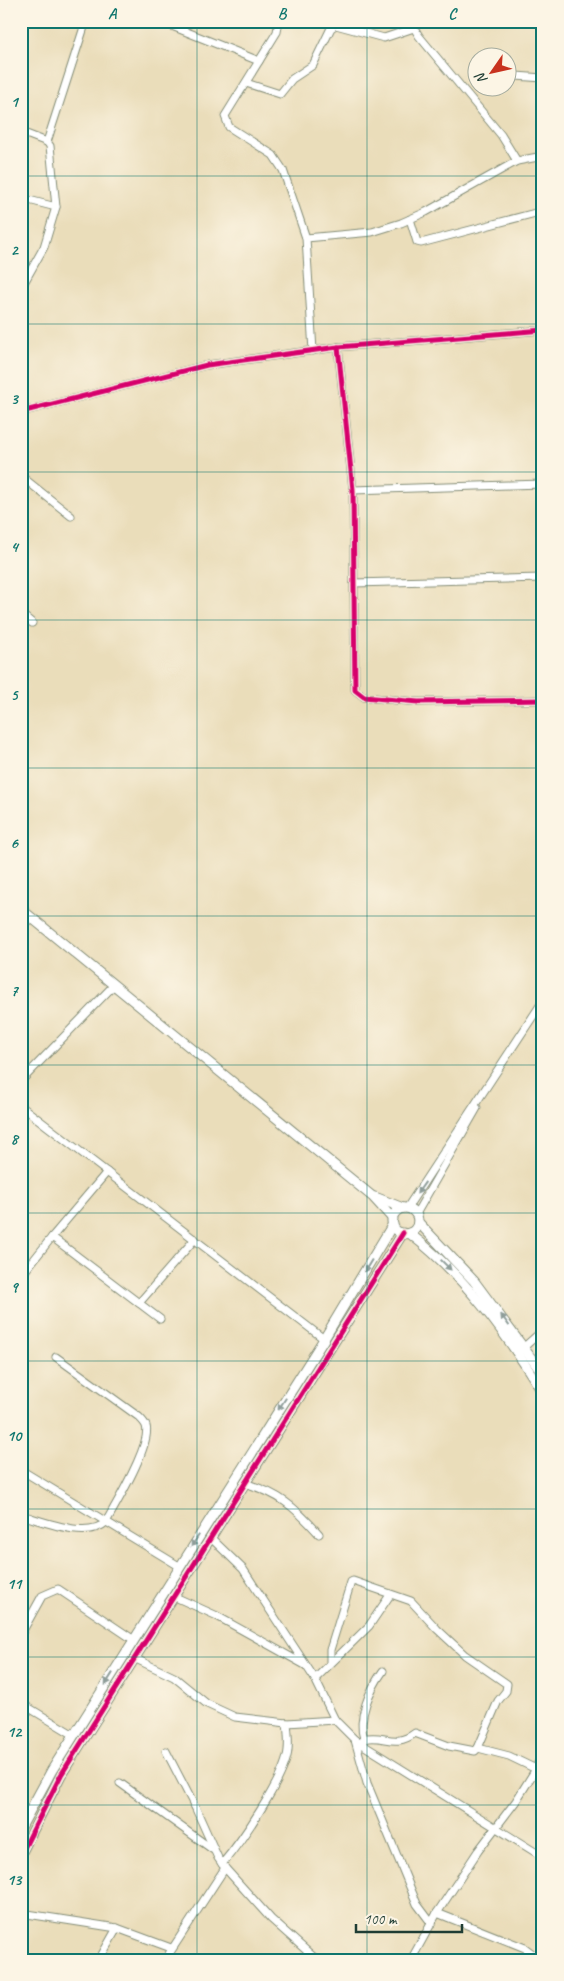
<svg xmlns="http://www.w3.org/2000/svg" width="564" height="1981" font-family="Caveat,sans-serif">
<rect width="100%" height="100%" fill="#fcf5e5"/>
<filter id="ink" filterUnits="userSpaceOnUse"><feTurbulence type="fractalNoise" baseFrequency=".02" numOctaves="2"/><feDisplacementMap in="SourceGraphic" scale="10" xChannelSelector="R" yChannelSelector="G"/><feConvolveMatrix kernelMatrix="1 2 1 2 8 2 1 2 1" color-interpolation-filters="sRGB"/></filter>
<filter id="wash" filterUnits="userSpaceOnUse"><feTurbulence type="fractalNoise" baseFrequency=".0096" numOctaves="4" result="noise"/><feDisplacementMap in="SourceGraphic" scale="20" xChannelSelector="R" yChannelSelector="G"/><feGaussianBlur stdDeviation="1.12" result="paint"/><feColorMatrix in="noise" values="0 0 0 0 0 0 0 0 0 0 0 0 0 0 0 0 0 1.4 0 .05"/><feComposite in="paint" operator="in"/></filter>
<g filter="url(#wash)">
<rect width="100%" height="100%" fill="#eaddba"/>
</g>
<g filter="url(#ink)">
<g fill="none" stroke-linecap="round" stroke-linejoin="round">
<!-- minor casing -->
<g stroke="#848d77" stroke-width="9">
<g id="minor">
<path d="M168,21L172,26L259,61"/>
<path d="M279,21L277,32L225,116L229,127L273,155L283,170L306,238L313,351"/>
<path d="M410,21L419,36L501,135L517,161"/>
<path d="M516,76L543,78"/>
<path d="M246,83L280,94L292,79L313,65L331,28L336,25L384,38L414,28"/>
<path d="M21,132L47,142L50,146L56,207L44,247L21,288"/>
<path d="M47,142L84,27L82,21"/>
<path d="M21,198L56,207"/>
<path d="M410,219L417,242L421,243L543,211"/>
<path d="M306,238L372,232L401,223L426,212L517,161L543,156"/>
<path d="M338,347L353,490L355,690L364,697L418,702L543,700"/>
<path d="M21,412L207,365L338,347L543,330"/>
<path d="M21,476L71,516"/>
<path d="M353,490L543,484"/>
<path d="M354,583L543,578"/>
<path d="M21,614L32,623"/>
<path d="M21,1081L114,985"/>
<path d="M21,1106L324,1339"/>
<path d="M407,1208L543,1001"/>
<path d="M416,1214L477,1108"/>
<path d="M52,1237L107,1172"/>
<path d="M21,1276L52,1237L160,1319"/>
<path d="M139,1303L195,1239"/>
<path d="M524,1347L543,1330"/>
<path d="M21,1470L179,1566"/>
<path d="M244,1483C279,1493 295,1507 319,1534"/>
<path d="M21,1515C43,1521 88,1540 106,1522C116,1504 152,1444 146,1426C145,1423 141,1419 139,1417L56,1357"/>
<path d="M211,1538L243,1569L315,1679L335,1720L355,1740L367,1783L417,1904L432,1924"/>
<path d="M173,1596L215,1615L305,1665"/>
<path d="M21,1634L42,1596L58,1589L134,1640"/>
<path d="M134,1658L174,1677L207,1704L235,1717L287,1723L335,1720"/>
<path d="M330,1662V1650L351,1582L353,1581L411,1601L437,1629L465,1655L507,1684L506,1691L498,1701L478,1748"/>
<path d="M315,1679L369,1626L390,1595"/>
<path d="M21,1703L74,1735"/>
<path d="M364,1739C357,1718 370,1689 383,1671"/>
<path d="M355,1740L543,1857"/>
<path d="M362,1745L364,1739C383,1733 394,1749 415,1733L449,1746L475,1751L478,1748L509,1756L536,1769"/>
<path d="M166,1751L196,1809L218,1858L225,1868L271,1919L317,1960"/>
<path d="M120,1783L212,1849"/>
<path d="M222,1864C240,1843 286,1777 288,1750C289,1742 288,1732 287,1723"/>
<path d="M21,1913L117,1928L171,1948"/>
<path d="M437,1913L525,1948L541,1960"/>
<path d="M99,1960L117,1928"/>
<path d="M165,1960L225,1868"/>
<path d="M411,1960L437,1913L478,1851L516,1801L536,1769L543,1751"/>
</g>
</g>
<!-- tertiary casing -->
<g stroke="#848d77" stroke-width="11">
<g id="tertiary">
<path d="M21,909L373,1197L393,1219"/>
<path d="M375,1197L403,1208"/>
<circle cx="405" cy="1221" r="13"/>
<path d="M418,1222L474,1281L543,1374"/>
<path d="M409,1233C465,1276 506,1333 543,1393"/>
<path d="M21,1827L52,1770L324,1339L393,1224"/>
<path d="M21,1854L61,1775L403,1233"/>
</g>
</g>
<!-- minor -->
<use href="#minor" stroke="#fff" stroke-width="7"/>
<!-- tertiary -->
<use href="#tertiary" stroke="#fff" stroke-width="9"/>
<!-- cycleway casing -->
<g stroke="#fcf5e5" stroke-width="8">
<g id="cycleway">
<path d="M338,347L353,490L355,690L364,697L418,702L543,700"/>
<path d="M21,412L207,365L338,347L543,330"/>
<path d="M21,1854L61,1775L403,1233"/>
</g>
</g>
<!-- cycleway -->
<use href="#cycleway" stroke="#d6006c" stroke-width="5"/>
</g>
<!-- one-way arrows -->
<defs><path id="oneway-solid" d="M-6-.8H1V-3.2L6.5 0L1 3.2V.8H-6Z" transform="scale(1.25)"/></defs>
<g fill="#8f9e9a">
<use href="#oneway-solid" transform="translate(421 1188) rotate(125)"/>
<use href="#oneway-solid" transform="translate(446 1265) rotate(45)"/>
<use href="#oneway-solid" transform="translate(368 1266) rotate(121)"/>
<use href="#oneway-solid" transform="translate(505 1320) rotate(-126)"/>
<use href="#oneway-solid" transform="translate(282 1404) rotate(123)"/>
<use href="#oneway-solid" transform="translate(195 1541) rotate(123)"/>
<use href="#oneway-solid" transform="translate(109 1679) rotate(122)"/>
</g>
</g>
<!-- grid -->
<path fill="none" stroke="#0f766e" stroke-width="1" stroke-opacity="0.55" d="M197,21V1960M367,21V1960M21,176H543M21,324H543M21,472H543M21,620H543M21,768H543M21,916H543M21,1065H543M21,1213H543M21,1361H543M21,1509H543M21,1657H543M21,1805H543"/>
<!-- margin -->
<rect width="564" height="1981" fill="none" stroke="#fcf5e5" stroke-width="55"/>
<!-- north arrow -->
<g transform="translate(492 72) rotate(236)"><circle r="24" fill="#fcf5e5" stroke="#a4ab9e"/>
<path d="M0-4L9 19L0 12L-9 19Z" fill="#c8321e"/>
<text y="-8" font-size="14" font-weight="bold" text-anchor="middle" fill="#1f3d34">N</text>
</g>
<!-- scale -->
<path d="M356 1924v8h106v-8" fill="none" stroke="#1f3d34" stroke-width="2.5"/>
<text x="364" y="1924" font-size="15" fill="#1f3d34" stroke="#fcf5e5" stroke-width="4" paint-order="stroke">100 m</text>
<rect x="28" y="28" width="508" height="1926" fill="none" stroke="#0f766e" stroke-width="2"/>
<g font-size="16" text-anchor="middle" font-weight="bold" fill="#0f766e">
<text x="112" y="19">A</text>
<text x="282" y="19">B</text>
<text x="452" y="19">C</text>
<text x="14" y="107">1</text>
<text x="14" y="255">2</text>
<text x="14" y="404">3</text>
<text x="14" y="552">4</text>
<text x="14" y="700">5</text>
<text x="14" y="848">6</text>
<text x="14" y="996">7</text>
<text x="14" y="1144">8</text>
<text x="14" y="1292">9</text>
<text x="14" y="1441">10</text>
<text x="14" y="1589">11</text>
<text x="14" y="1737">12</text>
<text x="14" y="1885">13</text>
</g>
</svg>
